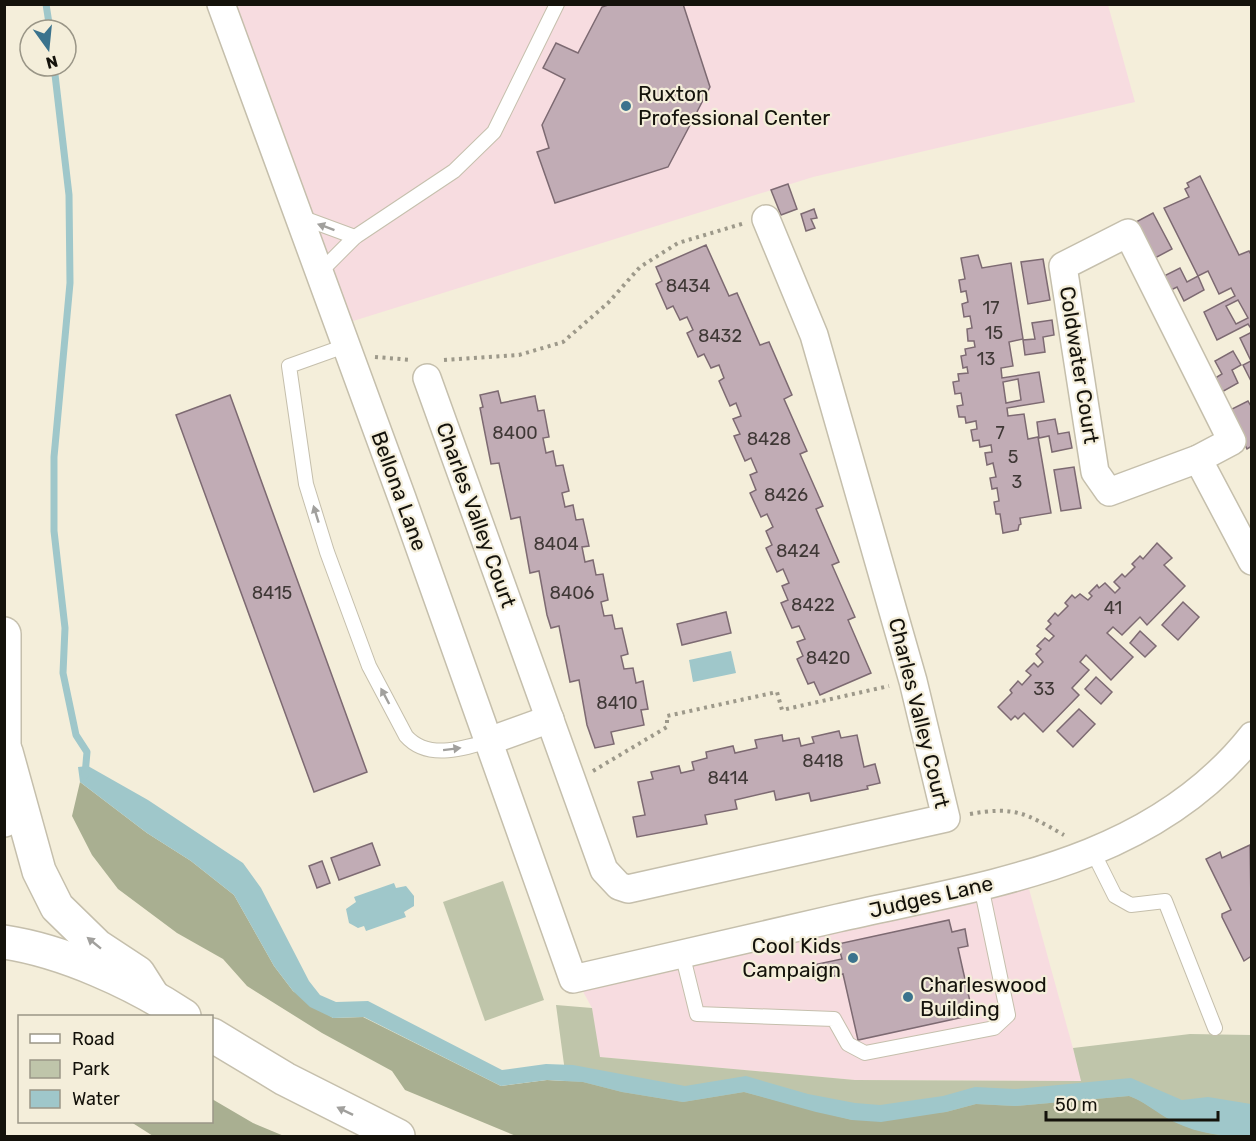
<svg xmlns="http://www.w3.org/2000/svg" width="1256" height="1141" font-family="Rubik,sans-serif">
<rect width="100%" height="100%" fill="#f4eeda"/>
<!-- commercial -->
<g fill="#f7dce0">
<path d="M223,5H1108L1135,102L813,177L334,327Z"/>
<path d="M1026,878L1082,1081L855,1080L599,1057L592,1008L574,975Z"/>
</g>
<!-- green -->
<g fill="#bfc5aa">
<path d="M503,881L544,1000L485,1021L443,902Z"/>
<path d="M556,1005L592,1008L600,1057L855,1080L1081,1081L1073,1048L1190,1034L1251,1035V1135L713,1136L568,1094Z"/>
</g>
<!-- forest -->
<g fill="#a9af91">
<path d="M80,782L147,833L191,861L234,895L274,966L293,991L333,1018L363,1017L501,1086L547,1080L583,1082L622,1092L683,1102L744,1092L852,1120L946,1112L976,1104L1015,1106L1129,1096C1143,1101 1153,1109 1166,1117C1184,1128 1204,1132 1224,1136H516L405,1090L392,1071L322,1033L247,986L223,959L177,933L118,889L92,855L72,816Z"/>
<path d="M212,1099L253,1123L284,1136H153L131,1122H212Z"/>
</g>
<!-- water -->
<g fill="#9fc7ca">
<path d="M731,651L736,673L693,682L689,660Z"/>
<path d="M88,766L148,800L243,863L261,888L309,981L320,995L336,1002L368,1001L502,1070L546,1064L573,1065L685,1086L746,1076L808,1094L855,1103L880,1105L943,1096L975,1087L1015,1089L1131,1078L1182,1100L1208,1097L1251,1104V1136C1221,1137 1192,1133 1165,1117C1152,1109 1143,1101 1129,1096L1015,1106L976,1104L946,1112L881,1122L852,1120L816,1112L744,1092L683,1102L622,1092L583,1082L547,1080L501,1086L364,1017L333,1018L310,1007L293,991L274,966L234,895L191,861L147,833L80,782L78,767Z"/>
<path d="M394,883L396,888L406,886L414,896V906L404,912L406,917L366,931L364,926L358,928L349,923L346,909L356,902L354,897Z"/>
</g>
<g fill="none" stroke-linecap="round" stroke-linejoin="round">
<!-- stream -->
<g stroke="#9fc7ca" stroke-width="7">
<path d="M46,4L50,30"/>
<path d="M54,66L69,195L70,283L54,457V531L65,628L63,673L76,735L87,752L85,775"/>
</g>
</g>
<!-- building -->
<g fill="#c1acb5" stroke="#7d6a72" stroke-width="1.5" fill-rule="evenodd">
<path d="M611,4H683L710,87L668,167L555,203L537,152L549,148L542,125L565,79L543,68L556,43L578,53L602,7Z"/>
<path d="M1200,176L1239,255L1249,251L1252,256V330L1248,324L1217,340L1204,312L1235,296L1231,288L1219,294L1208,271L1198,276L1164,208L1189,197L1185,189L1189,187L1187,183ZM1238,300L1248,318L1236,324L1226,306Z"/>
<path d="M788,184L797,209L781,215L771,190Z"/>
<path d="M814,209L817,218L811,219L815,228L806,231L801,214Z"/>
<path d="M1153,213L1172,249L1153,259L1134,223Z"/>
<path d="M706,245L729,296L737,293L760,345L769,342L792,395L784,399L807,451L800,454L823,506L816,509L839,562L832,565L855,617L848,620L871,673L820,695L814,682L808,684L797,659L803,656L797,642L805,639L799,626L792,628L781,603L788,600L782,586L789,583L783,569L777,572L766,548L772,545L766,531L773,527L767,514L761,517L750,493L756,490L750,475L757,472L751,458L745,461L734,436L740,434L733,419L741,416L736,403L730,406L719,381L724,378L719,365L711,368L704,354L698,357L687,333L693,330L687,317L680,320L673,306L667,309L656,284L662,281L656,267Z"/>
<path d="M978,255L982,268L1011,263L1023,339L1009,342L1013,366L1001,368L1002,378L1039,372L1044,402L1007,408L1008,416L1024,414L1028,439L1038,437L1051,513L1020,518L1021,524L1019,525L1018,530L1003,533L1000,514H996L994,502L999,501L997,488L992,489L990,478L996,477L993,463L987,465L985,453L992,452L991,445L980,447L979,440L973,441L971,430L977,429L976,421L966,423L965,417H959L957,406L963,405L961,393L955,394L953,382L959,381L958,374L968,373L967,367L963,368L961,356L966,355L965,349L975,347L974,341H968L967,329L972,328L970,316L964,317L962,304L968,302L966,291L961,292L959,280L965,279L961,258ZM1018,379L1021,400L1006,403L1003,382Z"/>
<path d="M1043,259L1050,300L1028,304L1021,262Z"/>
<path d="M1180,268L1187,282L1198,276L1204,290L1184,301L1177,287L1169,291L1162,277Z"/>
<path d="M1052,320L1054,335L1043,337L1045,352L1025,355L1023,340L1035,339L1032,323Z"/>
<path d="M1252,332V383L1243,365L1251,361L1240,338Z"/>
<path d="M1233,351L1241,365L1232,370L1238,383L1220,393L1212,380L1222,374L1215,361Z"/>
<path d="M498,391L501,403L535,396L538,411L544,410L549,437L543,438L546,453L553,451L556,466L563,465L569,491L562,493L565,507L573,505L576,520L583,519L589,546L582,547L585,562L593,560L596,575L603,574L608,600L601,602L604,616L612,615L615,629L622,628L628,654L621,656L624,669L633,668L636,683L643,681L648,709L641,710L644,725L611,732L614,744L595,748L587,725L579,680L570,682L559,626L551,628L547,615L539,571L530,573L520,517L511,519L499,463L491,464L480,408L483,407L480,395Z"/>
<path d="M230,395L367,772L314,792L176,415Z"/>
<path d="M1248,401L1252,408V446L1247,449L1228,411Z"/>
<path d="M1055,419L1058,434L1069,432L1072,448L1052,452L1049,436L1039,438L1037,422Z"/>
<path d="M1074,467L1081,508L1061,511L1054,470Z"/>
<path d="M1157,543L1172,558L1164,565L1185,586L1147,625L1140,617L1122,635L1113,627L1107,633L1133,657L1111,680L1086,655L1080,662L1089,670L1072,688L1079,695L1043,732L1024,713L1018,719L1015,716L1011,720L998,707L1012,693L1010,690L1018,681L1022,685L1031,675L1026,671L1034,663L1038,667L1043,662L1036,654L1041,649L1037,646L1045,638L1049,641L1054,636L1046,629L1051,624L1048,621L1055,613L1058,616L1068,606L1065,603L1072,595L1075,598L1080,594L1088,600L1092,596L1089,593L1097,585L1099,588L1105,583L1115,593L1120,588L1114,582L1122,574L1125,577L1135,567L1132,564L1140,556L1143,559Z"/>
<path d="M1183,602L1199,617L1178,640L1162,625Z"/>
<path d="M726,612L731,633L682,645L677,624Z"/>
<path d="M1140,631L1156,646L1145,657L1130,643Z"/>
<path d="M1096,677L1112,692L1101,704L1085,689Z"/>
<path d="M1079,709L1095,724L1073,747L1057,731Z"/>
<path d="M839,731L841,738L857,735L864,767L875,764L880,783L867,786L868,789L811,801L809,793L776,800L774,791L735,800L737,809L705,815L707,824L637,837L633,817L645,815L638,782L653,779L651,772L679,766L681,773L694,770L692,762L707,758L706,752L733,746L735,753L757,748L755,740L782,735L783,741L799,738L801,746L814,743L812,737Z"/>
<path d="M372,843L380,865L339,880L331,858Z"/>
<path d="M1250,845L1252,960L1250,957L1244,961L1222,917V914L1231,910L1206,859L1220,852L1222,858Z"/>
<path d="M322,861L330,883L317,888L309,866Z"/>
<path d="M949,920L952,932L965,929L968,946L958,948L973,1015L858,1040L843,974L816,980L813,965L842,959L838,944Z"/>
</g>
<g fill="none" stroke-linecap="round" stroke-linejoin="round">
<!-- service casing -->
<g stroke="#c5bfac" stroke-width="16">
<g id="service">
<path d="M298,216L355,237"/>
<path d="M318,274L355,237L454,171L494,132L557,4"/>
<path d="M345,346L289,366L306,484L327,552L369,666L406,736C427,760 462,749 489,741"/>
<path d="M1093,852L1115,896L1131,905L1165,901L1215,1028"/>
<path d="M682,953L697,1014L834,1019L848,1044L865,1053L994,1028L1008,1015L981,886"/>
</g>
</g>
<!-- minor casing -->
<g stroke="#c5bfac" stroke-width="30">
<g id="minor">
<path d="M221,4L402,498L573,979C661,959 749,938 838,918C987,884 1150,865 1252,736"/>
<path d="M1128,233L1232,441L1198,459L1109,492L1095,472L1063,266Z"/>
<path d="M427,378L604,870L619,886L628,889L946,818L913,681L814,335L766,219"/>
<path d="M1198,459L1252,561"/>
<path d="M489,741L550,719"/>
</g>
</g>
<!-- primary casing -->
<g stroke="#c5bfac" stroke-width="36">
<path id="primary" d="M4,634V820"/>
</g>
<!-- motorway casing -->
<g stroke="#c5bfac" stroke-width="36">
<g id="motorway">
<path d="M6,752L39,871L57,907L97,946L138,973L152,995"/>
<path d="M4,942C64,951 134,983 184,1016"/>
<path d="M212,1035L285,1079L398,1136"/>
</g>
</g>
<!-- path -->
<g stroke="#9d998a" stroke-width="4" stroke-dasharray="3 4.5" stroke-linecap="butt">
<path d="M375,357L412,360"/>
<path d="M444,360L519,355L563,342L608,303L640,267L678,243L745,223"/>
<path d="M593,771L667,727V716L777,692L782,710L889,686"/>
<path d="M970,814C1015,806 1025,813 1064,835"/>
</g>
<!-- service -->
<use href="#service" stroke="#fff" stroke-width="14"/>
<!-- minor -->
<use href="#minor" stroke="#fff" stroke-width="27"/>
<!-- primary -->
<use href="#primary" stroke="#fff" stroke-width="33"/>
<!-- motorway -->
<use href="#motorway" stroke="#fff" stroke-width="33"/>
</g>
<!-- one-way arrows -->
<defs><path id="oneway-solid" d="M-6-.8H1V-3.2L6.5 0L1 3.2V.8H-6Z" transform="scale(1.5)"/></defs>
<g fill="#a1a09d">
<use href="#oneway-solid" transform="translate(326 227) rotate(-160)"/>
<use href="#oneway-solid" transform="translate(316 514) rotate(-107)"/>
<use href="#oneway-solid" transform="translate(385 696) rotate(-118)"/>
<use href="#oneway-solid" transform="translate(452 749) rotate(-7)"/>
<use href="#oneway-solid" transform="translate(94 943) rotate(-141)"/>
<use href="#oneway-solid" transform="translate(345 1111) rotate(-154)"/>
</g>
<!-- markers -->
<g fill="#3b738d" stroke="#f4eeda" stroke-width="2">
<circle cx="626" cy="106" r="6"/>
<circle cx="853" cy="958" r="6"/>
<circle cx="908" cy="997" r="6"/>
</g>
<g text-anchor="middle" stroke-width="4.5" stroke-linejoin="round" paint-order="stroke">
<!-- number labels -->
<g font-size="18" fill="#3f3836">
<text x="688" y="292">8434</text>
<text x="991" y="314">17</text>
<text x="994" y="339">15</text>
<text x="720" y="342">8432</text>
<text x="986" y="365">13</text>
<text x="515" y="439">8400</text>
<text x="1000" y="439">7</text>
<text x="769" y="445">8428</text>
<text x="1013" y="463">5</text>
<text x="1017" y="488">3</text>
<text x="786" y="501">8426</text>
<text x="556" y="550">8404</text>
<text x="798" y="557">8424</text>
<text x="272" y="599">8415</text>
<text x="572" y="599">8406</text>
<text x="813" y="611">8422</text>
<text x="1113" y="614">41</text>
<text x="828" y="664">8420</text>
<text x="1044" y="695">33</text>
<text x="617" y="709">8410</text>
<text x="823" y="767">8418</text>
<text x="728" y="784">8414</text>
</g>
<!-- poi labels -->
<g font-size="21" fill="#14120b" stroke="#f4eeda" text-anchor="start">
<text x="638" y="101">Ruxton<tspan x="638" dy="24">Professional Center</tspan></text>
<text x="841" y="953" text-anchor="end">Cool Kids<tspan x="841" dy="24">Campaign</tspan></text>
<text x="920" y="992">Charleswood<tspan x="920" dy="24">Building</tspan></text>
</g>
<!-- street labels -->
<g font-size="21" fill="#14120b" stroke="#f4eeda">
<text transform="translate(1079 365) rotate(81)" y="7">Coldwater Court</text>
<text transform="translate(399 491) rotate(70)" y="7">Bellona Lane</text>
<text transform="translate(476 515) rotate(70)" y="7">Charles Valley Court</text>
<text transform="translate(919 713) rotate(76)" y="7">Charles Valley Court</text>
<text transform="translate(931 897) rotate(-13)" y="7">Judges Lane</text>
</g>
</g>
<!-- border -->
<rect width="1256" height="1141" fill="none" stroke="#14120b" stroke-width="12"/>
<!-- legend -->
<rect x="18" y="1015" width="195" height="108" fill="#f4eeda" stroke="#9a9687" stroke-width="1.5"/>
<rect x="30" y="1034" width="30" height="9" fill="#ffffff" stroke="#9a9687" stroke-width="1.5"/>
<text x="72" y="1045" font-size="18" fill="#14120b">Road</text>
<rect x="30" y="1060" width="30" height="18" fill="#bfc5aa" stroke="#9a9687" stroke-width="1.5"/>
<text x="72" y="1075" font-size="18" fill="#14120b">Park</text>
<rect x="30" y="1090" width="30" height="18" fill="#9fc7ca" stroke="#9a9687" stroke-width="1.5"/>
<text x="72" y="1105" font-size="18" fill="#14120b">Water</text>
<!-- north arrow -->
<g transform="translate(48 48) rotate(165)"><circle r="28" fill="#f4eeda" stroke="#9a9687" stroke-width="1.5"/>
<path d="M0-4.5L10 22L0 15L-10 22Z" fill="#3b738d"/>
<text y="-9" font-size="16" font-weight="bold" text-anchor="middle" fill="#14120b">N</text>
</g>
<!-- scale -->
<path d="M1046 1111v9h172v-9" fill="none" stroke="#14120b" stroke-width="3"/>
<text x="1055" y="1111" font-size="18" fill="#14120b" stroke="#f4eeda" stroke-width="4.5" paint-order="stroke">50 m</text>
</svg>
